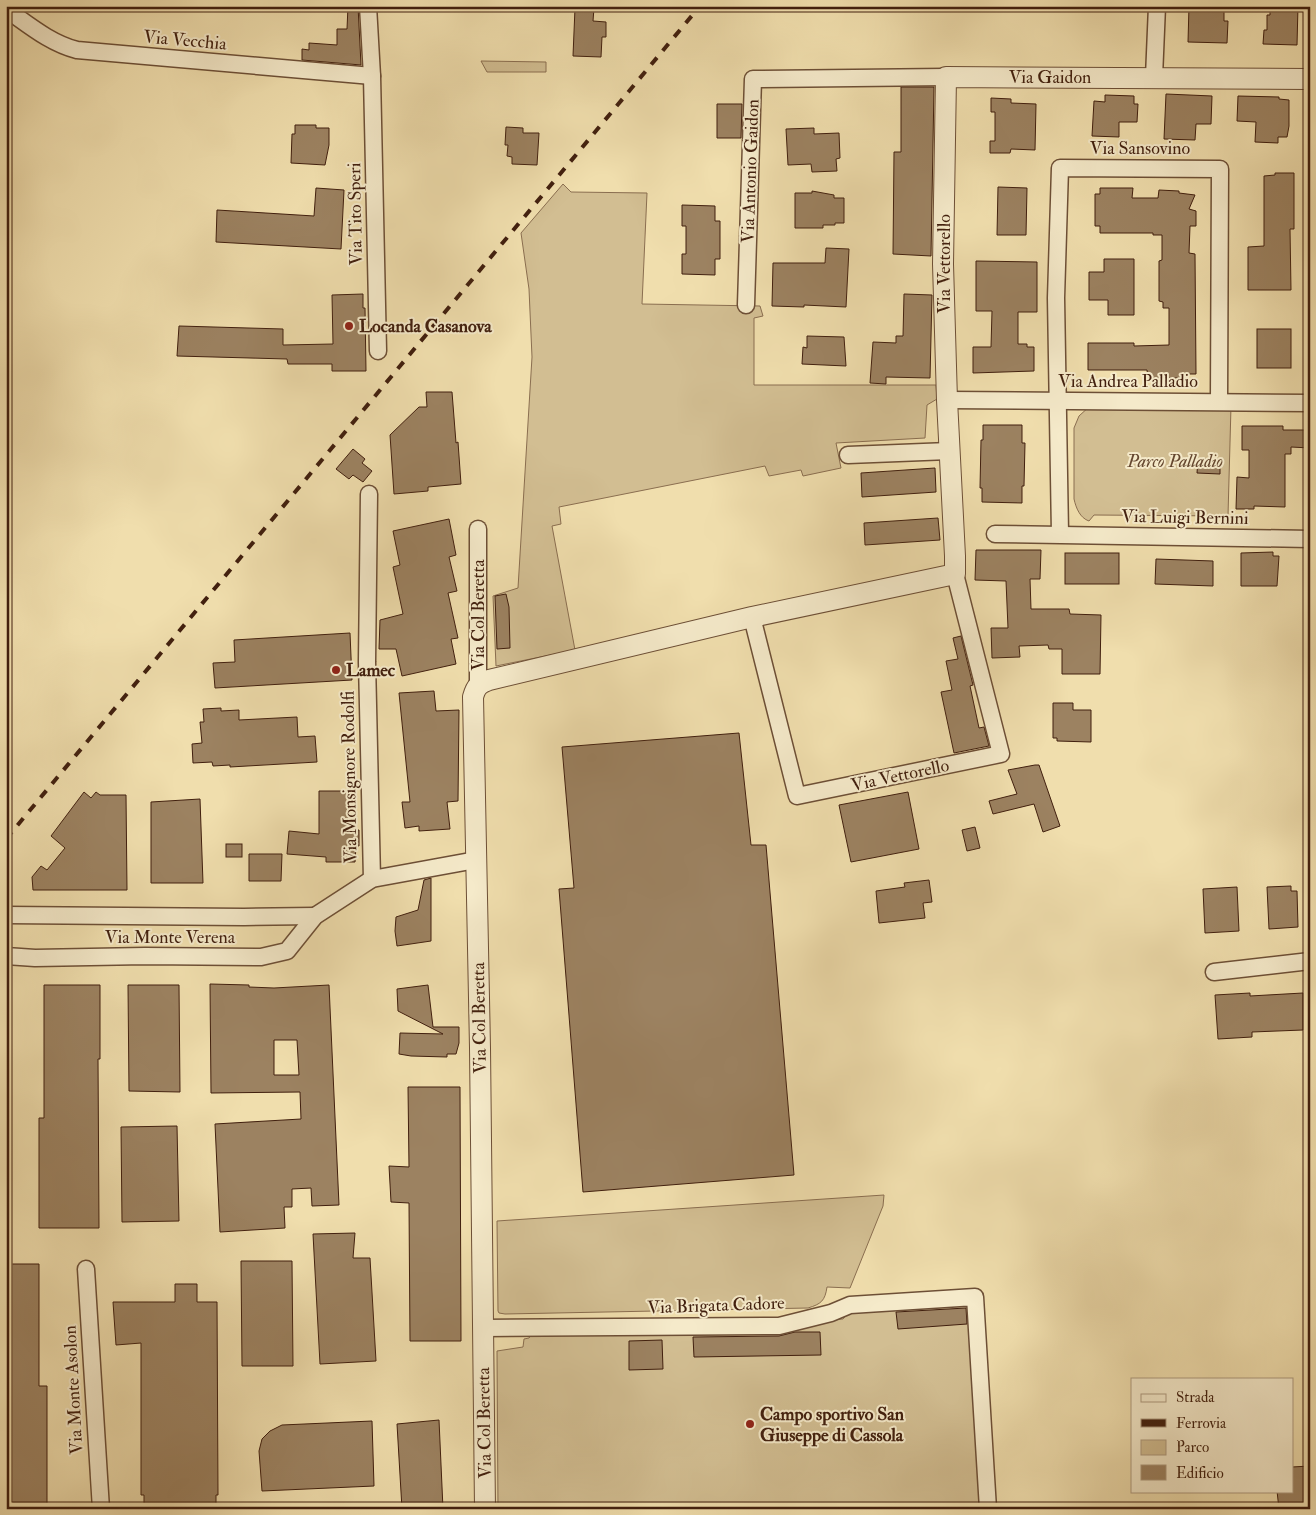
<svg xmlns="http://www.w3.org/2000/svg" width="1316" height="1515" font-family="'IM FELL Double Pica',serif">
<rect width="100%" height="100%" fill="#f0dead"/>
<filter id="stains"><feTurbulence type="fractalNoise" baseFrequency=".004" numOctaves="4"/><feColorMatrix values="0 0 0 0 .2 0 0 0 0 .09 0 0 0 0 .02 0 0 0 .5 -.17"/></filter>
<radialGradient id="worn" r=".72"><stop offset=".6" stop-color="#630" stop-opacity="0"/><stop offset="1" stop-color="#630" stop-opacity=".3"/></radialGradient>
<!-- green -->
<g fill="#d2be92" stroke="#8a6e50">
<path d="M481,61L546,62V72H487Z"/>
<path d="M563,184L571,192L647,193L642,304L760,306L763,316L754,318V385H936L937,399L927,405L925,438L836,443L841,468L803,476L801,470L769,476L765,466L559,507L561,524L552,526L575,650L496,666L493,596L518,588L532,357L529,289L521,233Z"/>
<path d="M1090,406H1231L1228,516L1094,515L1089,521C1080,518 1076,508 1074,499V428L1079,416Z"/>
<path d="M884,1195L883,1206L850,1288L827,1287C825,1301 821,1304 808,1308L505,1314L499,1313L498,1311L497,1221Z"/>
<path d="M977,1302L990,1509H498L497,1351L523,1347L524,1339L529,1338L532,1334L680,1329L843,1319L848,1313Z"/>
</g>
<!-- building -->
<g fill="#9c8261" stroke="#411f0e" fill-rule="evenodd">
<path d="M348,6H358L361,65L302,60V49L309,50V43L337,45V29H347Z"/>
<path d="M1189,6H1224V21H1228L1227,43L1188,42Z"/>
<path d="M1270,6H1298L1297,45L1263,44L1264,30H1267V15H1270Z"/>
<path d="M575,8H594L593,21L606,22V37H602L601,57L573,56Z"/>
<path d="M901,87H934L931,256L893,254L894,152H901Z"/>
<path d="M1166,94L1212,96L1211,124H1196L1195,140L1164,139Z"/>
<path d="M1105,95L1134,96V104H1138L1137,122H1119V137L1092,136L1094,101L1105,102Z"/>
<path d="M1238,96L1279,97V99L1289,100V126L1287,137H1278V143L1255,142L1256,122L1237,121Z"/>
<path d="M991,98L1011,99V103L1036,104L1035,150L1011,149L1010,153H990V141H995V112H991Z"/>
<path d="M717,104H742L741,138H717Z"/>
<path d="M295,125H316V128H329V145L325,165L291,163L292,134H295Z"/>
<path d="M506,127L523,128V133H539L537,165L512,164V157L507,156L508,145H505Z"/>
<path d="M814,128V134L839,133L840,158L836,159L837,171L812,172L811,164L788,165L786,129Z"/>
<path d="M1275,173H1294V229H1290L1291,290H1248V247L1264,246V176L1275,175Z"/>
<path d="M998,187L1027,188L1026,235H997Z"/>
<path d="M316,188L344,190L341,249L216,242L217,210L314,216Z"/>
<path d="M1100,188H1133L1132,198H1158L1159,190L1179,191V193L1195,195L1189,209L1196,211V226H1190L1189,253L1195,254L1196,374H1186V378H1148L1147,370H1088V343H1134V346L1169,345V308H1163V302L1159,301V261L1162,260V235H1153V233H1100V226H1095V194H1100Z"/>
<path d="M812,191L834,195V198H844V223H835V225H823V228H795V193H812Z"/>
<path d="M682,205L715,206V221H720V259H715V275L682,274V254H686V226H682Z"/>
<path d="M826,248L849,249L846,307L804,305V307L772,306L773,263H825Z"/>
<path d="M1104,259H1134V315H1108V300H1089V272H1104Z"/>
<path d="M976,261L1037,262V312H1018V344H1027V347H1034V371L973,373V347H991L992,311H976Z"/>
<path d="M363,294V308H365L366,371H332V364H288L287,359L177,356L179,326L283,329V345L333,344L332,295Z"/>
<path d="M904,294L932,295L930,378L886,377V384L870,383L873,342L896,343V336H903Z"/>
<rect x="1257" y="329" width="34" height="39"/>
<path d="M807,336L844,337L846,366L802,364L803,347L807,348Z"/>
<path d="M426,392H452L456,443L458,442L461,484L428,487V491L394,494L390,435L419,407H427Z"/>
<path d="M983,425H1022V443H1025L1024,486H1022V503L982,502V488H980L981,440H983Z"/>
<path d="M1242,426H1283V430H1310V448L1291,447V454H1285V507L1254,506V509H1236L1237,477L1249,478V450H1242Z"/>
<path d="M353,449L365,459L362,463L372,471L363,482L353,475L349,479L336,469Z"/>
<path d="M1198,459H1220V474L1197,473Z"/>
<path d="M935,468L936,492L862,497L861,473Z"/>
<path d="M938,518L940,540L865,545L864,523Z"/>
<path d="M449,519L456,555L449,557L457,591L448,593L458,638L451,639L456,664L402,676L396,649H379L380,620L403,614L393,567L400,565L393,531Z"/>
<path d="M976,550H1041L1040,579H1030L1031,609H1069L1070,614L1101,615L1100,674H1062V649H1049L1048,645L1019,646L1020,657L992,658L991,628H1008L1006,581L975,580Z"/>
<path d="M1273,552V556H1279L1277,586H1241V553Z"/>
<rect x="1065" y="553" width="54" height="31"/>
<path d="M1156,559L1213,561V586L1155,584Z"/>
<path d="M506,594L509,607L510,648L497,649L495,596Z"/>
<path d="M350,633L352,680L215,688L213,663L235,662L234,640Z"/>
<path d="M961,636L973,685L970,686L979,728L984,727L989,746L954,753L941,692L952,690L946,661L958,659L953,638Z"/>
<path d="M434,691L436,711L459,710L458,801L447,802L450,829L419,831V826L405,828L402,802H410L399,693Z"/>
<path d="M1053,703H1073V710H1091V742L1057,741V738H1053Z"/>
<path d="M221,708V711L239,710V720L297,717L298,737L315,736L317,762L230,767V765L213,766L212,762L193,763L192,744L202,743L200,722H204L203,709Z"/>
<path d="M739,733L751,845H766L794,1175L583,1192L559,889L574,888L562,747Z"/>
<path d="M1035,765H1039L1060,826L1043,832L1034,804L993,814L989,801L1017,794L1008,770Z"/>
<path d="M319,791H348V830H359V846H356L355,862H326V857L287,854L289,831L319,834Z"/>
<path d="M84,792L91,798L96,792L100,795H126L127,890H33L32,877L41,866L47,870L65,848L51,836Z"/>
<path d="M908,792L919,849L851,862L839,805Z"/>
<path d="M200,799L203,883H151V802Z"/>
<path d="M975,827L980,848L967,851L962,830Z"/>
<rect x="226" y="844" width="16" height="13"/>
<path d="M249,854H282L281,881H249Z"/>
<path d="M431,878V941L397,946L395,931L396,917L418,910L424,880Z"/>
<path d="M929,880L932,902L923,903L925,918L879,923L876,891L905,887L904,883Z"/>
<path d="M1291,886V891H1297L1298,927L1269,929L1267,887Z"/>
<path d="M1237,887L1239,931L1205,933L1203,889Z"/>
<path d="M210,984L249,985V987L274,988L329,985L339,1205L312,1206L311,1188L292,1189V1207H284L285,1228L220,1232L215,1124L301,1119L300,1092L211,1093ZM274,1040H297L299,1075H274Z"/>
<path d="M44,985H100V1059H98L99,1228H39V1118H44Z"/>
<path d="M128,985H179L180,1092L129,1091Z"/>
<path d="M428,985L433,1027H459V1043L456,1054H447V1057L411,1056L399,1054L400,1033L443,1034L398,1011L397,989Z"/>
<path d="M1250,993V996L1303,993V1030L1252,1032V1037L1218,1039L1215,995Z"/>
<path d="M408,1087H460L461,1341H410L409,1203L391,1202L389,1166L409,1167Z"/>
<path d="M177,1126L179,1221L122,1222L121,1127Z"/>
<path d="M355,1233L353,1258H370L376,1361L320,1364L313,1234Z"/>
<path d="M241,1261H292L293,1366H242Z"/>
<path d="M6,1264H39V1386H47V1509H6Z"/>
<path d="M175,1284H197V1302H217L218,1495H216V1509H144V1495H141V1343L116,1345L113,1302H175Z"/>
<path d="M966,1308L967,1324L898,1329L896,1312Z"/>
<path d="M795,1332H820L821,1355L694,1357L693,1337L779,1336Z"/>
<path d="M662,1340L663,1369L629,1370V1341Z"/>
<path d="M439,1420L443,1509H402L397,1424Z"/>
<path d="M372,1421L374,1486L262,1491L259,1451L262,1439L270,1431L282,1425Z"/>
<path d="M1310,1466V1509H1279L1277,1491H1292V1467Z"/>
</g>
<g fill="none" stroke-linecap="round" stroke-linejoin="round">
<!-- minor casing -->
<g stroke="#6d4f36" stroke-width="19">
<g id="minor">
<path d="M368,6L372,76L378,351"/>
<path d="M6,9C29,25 50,43 77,50L372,76"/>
<path d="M1154,77L1157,6"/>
<path d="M746,305L753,79L946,77"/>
<path d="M947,400L1310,403"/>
<path d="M848,455L949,451"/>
<path d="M369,494L367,662L372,879"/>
<path d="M478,529V685"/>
<path d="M995,534L1310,539"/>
<path d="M1060,534L1056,298L1060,168L1220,169L1219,401"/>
<path d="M752,617L797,796L1001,754L955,574"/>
<path d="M6,915L244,917L315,916"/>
<path d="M6,956L35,958L145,956L261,957L287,951L315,916L372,879L476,860"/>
<path d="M1214,972L1310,961"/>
<path d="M86,1269L101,1509"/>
<path d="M484,1328L779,1326L831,1313L850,1305L975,1297L988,1509"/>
</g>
</g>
<!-- tertiary casing -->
<g stroke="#6d4f36" stroke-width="22">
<path id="tertiary" d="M485,1509L480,1048L473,697C476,686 479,684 489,680L752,617L955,574V556L947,400L943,264L946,77L1310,79"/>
</g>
<!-- minor -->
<use href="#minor" stroke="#f5eaca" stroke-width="16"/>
<!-- tertiary -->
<use href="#tertiary" stroke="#f5eaca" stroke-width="20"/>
<!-- rail -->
<path stroke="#411f0e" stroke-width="4" stroke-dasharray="9 9" stroke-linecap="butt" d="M6,839L700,6"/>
</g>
<!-- markers -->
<g fill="#8f2418" stroke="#f5eaca" stroke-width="2">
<circle cx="349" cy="326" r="5"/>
<circle cx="336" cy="670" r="5"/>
<circle cx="750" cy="1424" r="5"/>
</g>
<g text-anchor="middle" stroke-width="4" stroke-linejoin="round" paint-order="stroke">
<!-- street labels -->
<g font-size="18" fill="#411f0e" stroke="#f5eaca">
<text transform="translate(185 40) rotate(5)" y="6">Via Vecchia</text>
<text x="1050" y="83">Via Gaidon</text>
<text x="1140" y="154">Via Sansovino</text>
<text transform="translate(750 171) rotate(-88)" y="6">Via Antonio Gaidon</text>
<text transform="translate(355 214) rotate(-91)" y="6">Via Tito Speri</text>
<text transform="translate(944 264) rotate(-90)" y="6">Via Vettorello</text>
<text x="1128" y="387">Via Andrea Palladio</text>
<text transform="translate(1185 517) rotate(1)" y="6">Via Luigi Bernini</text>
<text transform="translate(478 615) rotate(-90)" y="6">Via Col Beretta</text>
<text transform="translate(900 775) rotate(-12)" y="6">Via Vettorello</text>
<text transform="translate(349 777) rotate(-91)" y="6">Via Monsignore Rodolfi</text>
<text x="170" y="943">Via Monte Verena</text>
<text transform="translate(479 1018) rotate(-91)" y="6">Via Col Beretta</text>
<text transform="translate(716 1305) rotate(-2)" y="6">Via Brigata Cadore</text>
<text transform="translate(73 1390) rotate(-93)" y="6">Via Monte Asolon</text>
<text transform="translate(484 1423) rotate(-91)" y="6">Via Col Beretta</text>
</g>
<!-- poi labels -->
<g font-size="18" font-weight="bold" fill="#411f0e" stroke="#f5eaca" text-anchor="start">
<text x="359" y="332">Locanda Casanova</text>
<text x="346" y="676">Lamec</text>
<text x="760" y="1420">Campo sportivo San<tspan x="760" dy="21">Giuseppe di Cassola</tspan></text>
</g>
<!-- park labels -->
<g font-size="18" font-style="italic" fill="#65472f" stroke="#f5eaca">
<text x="1175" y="467">Parco Palladio</text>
</g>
</g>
<!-- margin -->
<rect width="1316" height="1515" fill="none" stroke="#f0dead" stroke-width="25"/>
<rect x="8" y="8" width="1301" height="1500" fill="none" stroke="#411f0e" stroke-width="2.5"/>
<rect x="12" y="12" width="1291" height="1490" fill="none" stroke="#411f0e"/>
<!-- legend -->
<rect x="1131" y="1378" width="162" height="115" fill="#f5eaca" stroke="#ad997f"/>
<rect x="1141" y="1394" width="25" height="8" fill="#f5eaca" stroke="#ad997f"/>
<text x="1176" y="1402" font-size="15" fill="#411f0e">Strada</text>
<rect x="1141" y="1419" width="25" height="8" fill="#411f0e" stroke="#ad997f"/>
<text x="1176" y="1428" font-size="15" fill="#411f0e">Ferrovia</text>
<rect x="1141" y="1440" width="25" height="15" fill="#d2be92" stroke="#ad997f"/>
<text x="1176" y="1452" font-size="15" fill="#411f0e">Parco</text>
<rect x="1141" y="1465" width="25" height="15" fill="#9c8261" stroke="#ad997f"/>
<text x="1176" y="1478" font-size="15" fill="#411f0e">Edificio</text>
<rect width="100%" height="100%" filter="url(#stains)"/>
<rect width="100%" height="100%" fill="url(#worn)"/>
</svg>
